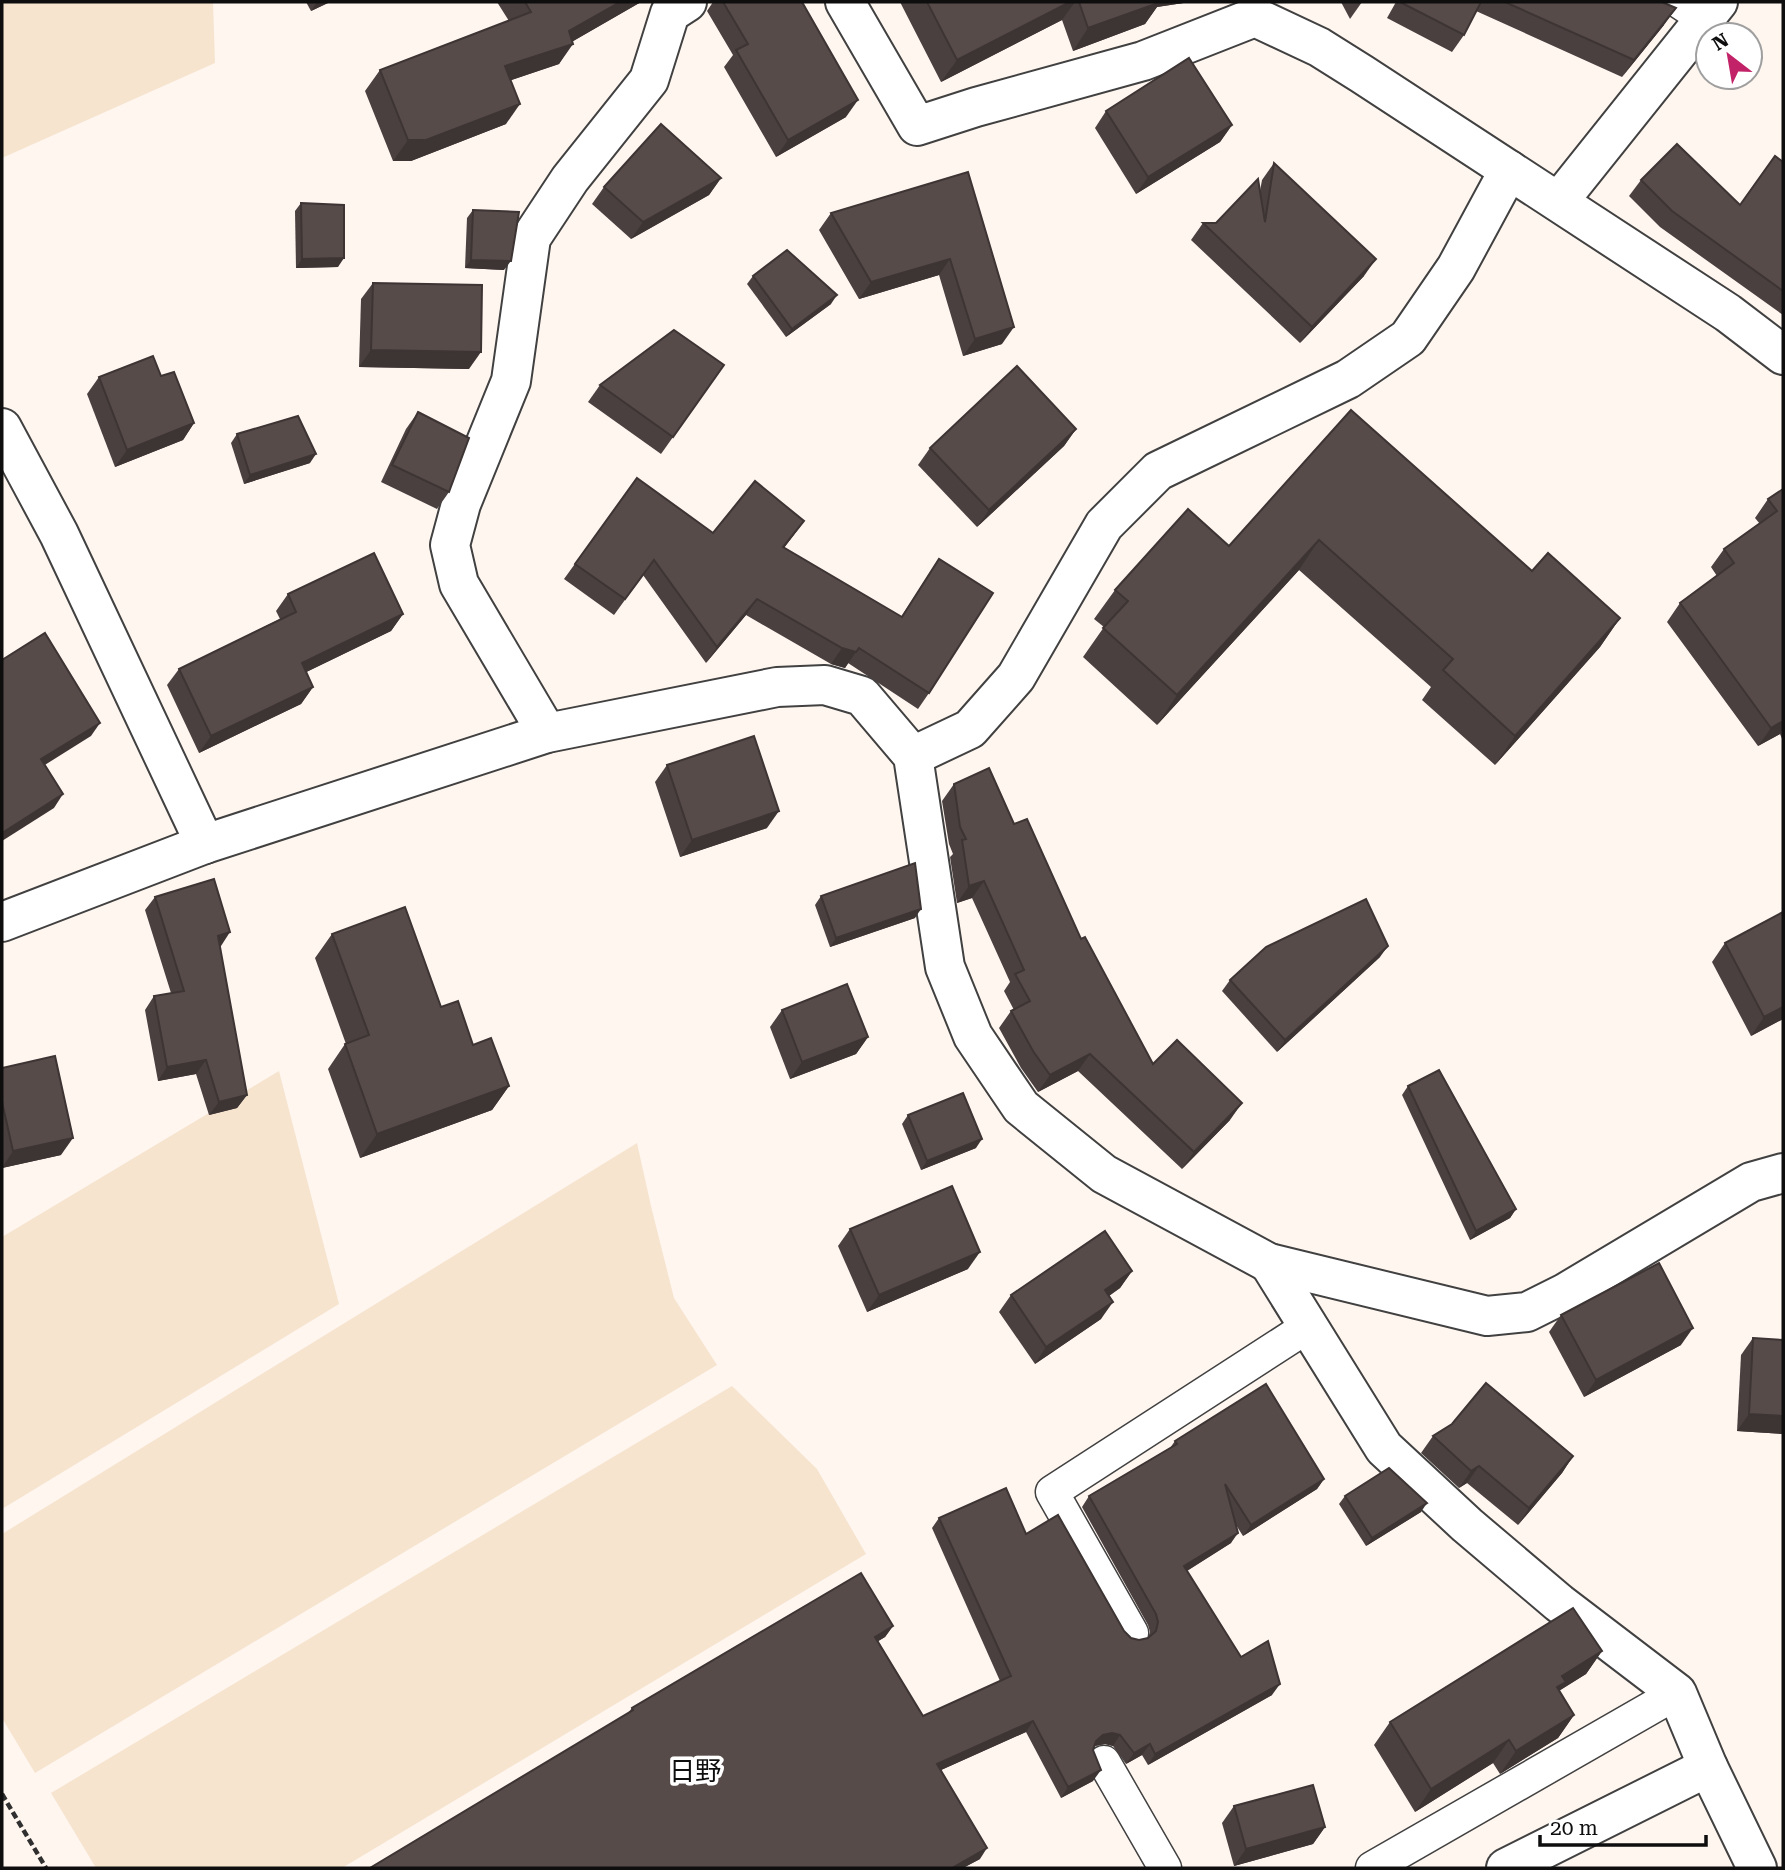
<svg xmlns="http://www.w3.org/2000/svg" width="1785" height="1870" font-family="'Roboto Serif','Noto Sans JP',serif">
<rect width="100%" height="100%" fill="#fff6f0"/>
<!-- farmland -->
<g fill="#f6e4cf">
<path d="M2,2H213L215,63L2,158Z"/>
<path d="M279,1071L339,1304L2,1509V1237Z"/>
<path d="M637,1143L651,1206L674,1298L717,1365L35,1773L2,1718V1534Z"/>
<path d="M732,1386L817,1469L866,1554L342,1868H96L51,1793Z"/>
</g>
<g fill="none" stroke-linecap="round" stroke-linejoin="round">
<!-- lane casing -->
<g stroke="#414141" stroke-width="35">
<g id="lane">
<path d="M1679,2L1703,18"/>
<path d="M1132,1633L1052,1492L1307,1327"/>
<path d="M1104,1762L1165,1868"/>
<path d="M1372,1868L1677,1693"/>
</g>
</g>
<!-- street casing -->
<g stroke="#414141" stroke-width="42">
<g id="street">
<path d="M845,2L917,126L976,107L1143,61L1255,17L1319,47L1362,74L1728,313L1783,355"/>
<path d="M1559,201L1718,2"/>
<path d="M2,428L59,534L205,844"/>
<path d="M547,733L459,584L450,545L461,504L511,381L531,238L570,179L649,80L670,13L687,2"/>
<path d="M913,756L970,729L1016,677L1104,525L1158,471L1348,379L1408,338L1456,268L1509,170"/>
<path d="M2,922L205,844L547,733L777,687L825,685L862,696L913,756L945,967L973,1036L1021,1107L1104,1174L1269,1263L1487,1316L1527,1312L1565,1293L1751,1182L1783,1173"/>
<path d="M1269,1263L1384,1448L1467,1525L1559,1603L1677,1693L1708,1767L1757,1868"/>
<path d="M1506,1868L1708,1767"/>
</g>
</g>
<!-- path -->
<path stroke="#303030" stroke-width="4.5" stroke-dasharray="7 3.5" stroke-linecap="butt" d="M2,1794L46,1868"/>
<!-- lane -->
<use href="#lane" stroke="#fff" stroke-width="32"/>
<!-- street -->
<use href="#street" stroke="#fff" stroke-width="38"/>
</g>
<!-- wall -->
<g fill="#4b4040">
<path d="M306,2H330L311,11Z"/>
<path d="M497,2H641L573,41L559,64L511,80L506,124L411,161H393L365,91L380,70L509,21Z"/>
<path d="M713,2H802L846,117L776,157L724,67L733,55L707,11Z"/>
<path d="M900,2H1190L1157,7L1145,24L1073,51L1062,20L941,82Z"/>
<path d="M1341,2H1362L1350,19Z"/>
<path d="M1396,2H1662L1664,25L1622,77L1476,11L1464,35L1452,52L1387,18Z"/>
<path d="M1106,111L1232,125L1220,142L1136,194L1095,128Z"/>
<path d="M1783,162V315L1660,227L1629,196L1641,180L1740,205Z"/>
<path d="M1274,163L1364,276L1300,343L1191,240L1203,223H1216L1260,191L1262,180Z"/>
<path d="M968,172L1002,344L963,356L939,275L859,299L819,230L831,213Z"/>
<path d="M721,178L709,195L631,239L592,204L604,187Z"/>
<path d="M301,203L338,267L296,268L295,211Z"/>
<path d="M473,210L504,270L465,268L467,218Z"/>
<path d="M753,276L831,304L786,337L747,284Z"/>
<path d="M373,283L469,369L359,367L361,299Z"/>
<path d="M724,365L661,454L588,402L600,385Z"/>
<path d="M161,376L194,423L183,440L115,467L87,394L99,377Z"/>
<path d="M1351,410L1532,571L1620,618L1600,647L1495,765L1422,700L1431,687L1299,570L1157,725L1083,657L1104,627L1094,619L1115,590L1229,546Z"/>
<path d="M418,412L449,492L437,509L381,482L406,429Z"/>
<path d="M1076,429L1064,446L977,527L918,465L930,448Z"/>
<path d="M237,434L310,463L244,484L231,443Z"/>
<path d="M637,478L713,533L804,521L784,548L901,617L939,559L929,693L918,709L848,663L845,668L831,664L746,615L706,663L643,575L614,615L564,579Z"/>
<path d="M1783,489V741L1780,734L1758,746L1667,622L1680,603L1717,576L1711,567L1724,549L1760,524L1755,518L1768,499Z"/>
<path d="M288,594L403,614L391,631L306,672L313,687L301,704L199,753L167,685L179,669L280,619L276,611Z"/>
<path d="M667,765L767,828L680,857L655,782Z"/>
<path d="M954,784L1014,824L1153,1064L1230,1120L1182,1169L1078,1071L1038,1092L1021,1068L999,1028L1011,1011L1014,1010L1004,991L1010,982L972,898L957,903L950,857L953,854L949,844L942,801Z"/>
<path d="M821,896L915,918L830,947L815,905Z"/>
<path d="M155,897L221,946H220L247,1095L237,1108L209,1115L196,1074L158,1081L145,1010L154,996L171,993L145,910Z"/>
<path d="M332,934L441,1007L509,1086L492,1110L360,1158L328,1069L345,1044H346L315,958Z"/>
<path d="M1725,943L1783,1019L1751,1036L1712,962Z"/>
<path d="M1380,957L1277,1052L1222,991L1230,980Z"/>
<path d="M782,1010L868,1037L856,1054L790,1079L770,1027Z"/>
<path d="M2,1068L61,1155L2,1168Z"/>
<path d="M1408,1086L1516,1209L1510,1218L1470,1240L1402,1095Z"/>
<path d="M908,1115L976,1148L921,1170L902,1124Z"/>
<path d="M850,1229L968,1269L867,1312L838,1246Z"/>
<path d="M1132,1271L1120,1288L1109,1296L1101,1319L1035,1364L999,1312L1011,1295Z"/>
<path d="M1561,1315L1681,1345L1584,1397L1549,1332Z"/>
<path d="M1753,1338L1783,1340V1434L1737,1431L1741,1355Z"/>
<path d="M1433,1436L1573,1456L1562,1473L1518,1525L1467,1483L1459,1488L1421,1453Z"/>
<path d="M1175,1441L1324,1479L1317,1489L1243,1536L1236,1525L1231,1543L1187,1571L1241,1657L1272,1695L1148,1765L1142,1755L1126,1764L1113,1746L1105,1744L1095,1746L1093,1750V1781L1061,1798L1026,1732L941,1770L980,1859L963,1868H370L628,1713L632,1708L893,1626L885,1637L878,1641L923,1716L1000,1681L932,1528L939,1518L1026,1534L1131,1638L1139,1640L1148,1638L1150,1632L1148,1625L1082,1507L1089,1496L1170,1448Z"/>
<path d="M1345,1496L1421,1512L1366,1546L1339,1504Z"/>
<path d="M1602,1651L1586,1674L1559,1691L1574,1715L1558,1738L1500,1774L1493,1763L1415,1812L1374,1745L1390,1722Z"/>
<path d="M1234,1806L1325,1827L1313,1844L1234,1866L1222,1823Z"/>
</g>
<!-- shaded-wall -->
<g fill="#3d3434">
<path d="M317,2H330L311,11Z"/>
<path d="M620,2H641L563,47L573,44L559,64L491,87L505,66Z"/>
<path d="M1070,2H1075L1062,20L941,82L957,60Z"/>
<path d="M1143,2H1190L1157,7L1145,24L1073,51L1088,28Z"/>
<path d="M1676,8L1664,25L1622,77L1634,60Z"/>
<path d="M858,100L846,117L776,157L788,140Z"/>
<path d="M520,104L506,124L411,161H393L408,140Z"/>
<path d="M1232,125L1220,142L1136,194L1148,177Z"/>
<path d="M721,178L709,195L631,239L643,222Z"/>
<path d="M344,258L338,267L296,268L302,259Z"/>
<path d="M950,259L939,275L859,299L871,282Z"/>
<path d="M1376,259L1364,276L1300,343L1312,327Z"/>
<path d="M471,260L511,261L504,270L465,268Z"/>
<path d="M837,295L831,304L786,337L792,329Z"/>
<path d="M1014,327L1002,344L963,356L975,339Z"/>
<path d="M371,350L481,352L469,369L359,367Z"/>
<path d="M194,423L183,440L115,467L127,450Z"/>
<path d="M1076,429L1064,446L977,527L989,510Z"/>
<path d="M316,454L310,463L244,484L250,475Z"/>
<path d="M804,521L793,536L772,563L783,547Z"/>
<path d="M1319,540L1299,570L1157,725L1177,695Z"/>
<path d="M757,599L746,615L706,663L717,647Z"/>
<path d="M403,614L391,631L290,680L302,663Z"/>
<path d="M1620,618L1600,647L1495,765L1515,736Z"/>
<path d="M842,648L856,652L845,668L831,664Z"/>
<path d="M313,687L301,704L199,753L211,736Z"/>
<path d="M1783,721V729L1780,734L1758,746L1771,728Z"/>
<path d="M100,723L91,736L32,773L41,759Z"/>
<path d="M63,794L54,808L2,841V833Z"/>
<path d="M779,811L767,828L680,857L692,840Z"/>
<path d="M984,881L972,898L957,903L969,886Z"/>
<path d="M921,909L915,918L830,947L836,938Z"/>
<path d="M230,932L221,946L208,950L218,936Z"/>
<path d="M1388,946L1380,957L1277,1052L1285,1040Z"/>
<path d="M1783,1007V1019L1751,1036L1764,1017Z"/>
<path d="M868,1037L856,1054L790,1079L802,1062Z"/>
<path d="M1090,1054L1078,1071L1038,1092L1050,1075Z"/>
<path d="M206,1060L196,1074L158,1081L167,1067Z"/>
<path d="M509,1086L492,1110L360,1158L377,1134Z"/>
<path d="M247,1095L237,1108L209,1115L219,1102Z"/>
<path d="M1242,1103L1230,1120L1182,1169L1194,1152Z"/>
<path d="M73,1138L61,1155L2,1168L13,1151Z"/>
<path d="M982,1139L976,1148L921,1170L927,1161Z"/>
<path d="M1516,1209L1510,1218L1470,1240L1476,1231Z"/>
<path d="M980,1252L968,1269L867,1312L879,1295Z"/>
<path d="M1132,1271L1120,1288L1093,1307L1105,1290Z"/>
<path d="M1113,1302L1101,1319L1035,1364L1046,1347Z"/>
<path d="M1693,1328L1681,1345L1584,1397L1596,1380Z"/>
<path d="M1749,1414L1783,1416V1434L1737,1431Z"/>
<path d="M1573,1456L1562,1473L1518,1525L1529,1508Z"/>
<path d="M1479,1466L1467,1483L1459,1488L1471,1471Z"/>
<path d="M1324,1479L1317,1489L1243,1536L1251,1525Z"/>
<path d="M1427,1503L1421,1512L1366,1546L1372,1538Z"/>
<path d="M1238,1533L1231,1543L1177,1577L1184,1566Z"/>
<path d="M893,1626L885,1637L867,1648L875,1637Z"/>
<path d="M1602,1651L1586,1674L1560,1690L1550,1705L1562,1676Z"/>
<path d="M1280,1684L1272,1695L1148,1765L1155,1754Z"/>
<path d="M1574,1715L1558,1738L1500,1774L1516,1751Z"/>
<path d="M1033,1721L1026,1732L930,1775L937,1764Z"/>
<path d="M1112,1733L1120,1735L1113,1746L1105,1744L1095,1746L1089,1752L1096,1741L1103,1735Z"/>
<path d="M1509,1740L1493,1763L1415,1812L1431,1789Z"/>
<path d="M1150,1744L1142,1755L1126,1764L1134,1753Z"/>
<path d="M1101,1770L1093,1781L1061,1798L1068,1787Z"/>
<path d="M1325,1827L1313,1844L1234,1866L1246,1849Z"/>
<path d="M987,1848L980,1859L963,1868H952Z"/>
</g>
<!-- building -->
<g fill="#574b4a" stroke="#3d3434" stroke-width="2">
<path d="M525,2H620L569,31L573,44L505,66L520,104L426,140H408L380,70L531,12Z"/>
<path d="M723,2H802L858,100L788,140L736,50L748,44Z"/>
<path d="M927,2H1070L957,60Z"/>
<path d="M1079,2H1161L1088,28Z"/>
<path d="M1400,2H1481L1464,35Z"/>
<path d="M1505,2H1662L1676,8L1634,60Z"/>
<path d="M1189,58L1232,125L1148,177L1106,111Z"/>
<path d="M661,124L721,178L643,222L604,187Z"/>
<path d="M1677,144L1740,205L1775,156L1783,162V291L1672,211L1641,180Z"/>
<path d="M1274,163L1376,259L1312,327L1203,223H1216L1258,179L1265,222Z"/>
<path d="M968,172L1014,327L975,339L950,259L871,282L831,213Z"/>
<path d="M301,203L344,205V258L302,259Z"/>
<path d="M473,210L519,212L511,261L471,260Z"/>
<path d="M787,250L837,295L792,329L753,276Z"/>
<path d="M373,283L482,285L481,352L371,350Z"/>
<path d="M674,330L724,365L673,437L600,385Z"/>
<path d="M153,356L161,376L174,372L194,423L127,450L99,377Z"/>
<path d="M1017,366L1076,429L989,510L930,448Z"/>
<path d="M1351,410L1532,571L1548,553L1620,618L1515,736L1443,670L1453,659L1319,540L1177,695L1103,628L1128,601L1115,590L1188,509L1229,546Z"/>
<path d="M418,412L469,438L449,492L392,465Z"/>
<path d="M298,416L316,454L250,475L237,434Z"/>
<path d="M637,478L713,533L755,481L804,521L783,547L902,617L939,559L993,593L929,693L859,648L856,652L842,648L757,599L717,647L654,560L625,599L575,564Z"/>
<path d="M1783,489V721L1771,728L1680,603L1734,563L1724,549L1777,511L1768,499Z"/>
<path d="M374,553L403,614L302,663L313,687L211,736L179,669L296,612L288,594Z"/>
<path d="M45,633L100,723L41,759L63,794L2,833V660Z"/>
<path d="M754,736L779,811L692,840L667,765Z"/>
<path d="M989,768L1014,824L1027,819L1081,939L1085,937L1153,1064L1177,1040L1242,1103L1194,1152L1090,1054L1050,1075L1033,1051L1011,1011L1030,1001L1015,974L1024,970L984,881L969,886L962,840L966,839L960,827L954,784Z"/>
<path d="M915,863L921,909L836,938L821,896Z"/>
<path d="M214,879L230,932L218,936L247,1095L219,1102L206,1060L167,1067L154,996L184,991L155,897Z"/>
<path d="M1366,899L1388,946L1285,1040L1230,980L1266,947Z"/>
<path d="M405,907L441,1007L458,1001L473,1045L491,1038L509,1086L377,1134L345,1044L369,1035L332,934Z"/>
<path d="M1783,912V1007L1764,1017L1725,943Z"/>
<path d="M847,984L868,1037L802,1062L782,1010Z"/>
<path d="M55,1056L73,1138L13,1151L2,1102V1068Z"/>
<path d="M1439,1070L1516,1209L1476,1231L1408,1086Z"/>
<path d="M963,1093L982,1139L927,1161L908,1115Z"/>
<path d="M952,1186L980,1252L879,1295L850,1229Z"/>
<path d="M1105,1231L1132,1271L1105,1290L1113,1302L1046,1347L1011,1295Z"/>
<path d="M1659,1263L1693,1328L1596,1380L1561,1315Z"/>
<path d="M1753,1338L1783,1340V1416L1749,1414Z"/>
<path d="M1486,1383L1573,1456L1529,1508L1479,1466L1471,1471L1433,1436L1452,1424Z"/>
<path d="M1266,1384L1324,1479L1251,1525L1225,1484L1238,1533L1184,1566L1241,1657L1268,1641L1280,1684L1155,1754L1150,1744L1134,1753L1120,1735L1112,1733L1103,1735L1096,1741L1093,1750L1101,1770L1068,1787L1033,1721L937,1764L987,1848L952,1868H370L633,1710L632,1708L861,1573L893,1626L875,1637L923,1716L1011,1676L939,1518L1006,1488L1026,1534L1058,1515L1124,1631L1131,1638L1139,1640L1148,1638L1156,1631L1158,1622L1156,1614L1089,1496L1177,1444L1175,1441Z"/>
<path d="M1389,1468L1427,1503L1372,1538L1345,1496Z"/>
<path d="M1573,1608L1602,1651L1562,1676L1566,1682L1557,1687L1574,1715L1516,1751L1509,1740L1431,1789L1390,1722Z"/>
<path d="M1313,1785L1325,1827L1246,1849L1234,1806Z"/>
</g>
<g text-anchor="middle" stroke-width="7" stroke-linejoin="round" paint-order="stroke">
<!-- neighbourhood labels -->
<g font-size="26" fill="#0e0e0e" stroke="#fff">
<text x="695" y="1780">日野</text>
</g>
</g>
<!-- border -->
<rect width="1785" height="1870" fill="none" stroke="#0e0e0e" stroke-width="7"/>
<!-- north arrow -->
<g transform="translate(1729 56) rotate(329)"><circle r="33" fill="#ffffff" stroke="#9f9f9f" stroke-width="2"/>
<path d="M0-5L12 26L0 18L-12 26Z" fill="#c22368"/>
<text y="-10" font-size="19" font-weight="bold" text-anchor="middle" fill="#0e0e0e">N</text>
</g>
<!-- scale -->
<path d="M1540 1835v10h166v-10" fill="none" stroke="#0e0e0e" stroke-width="3.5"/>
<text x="1550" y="1835" font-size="21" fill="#0e0e0e" stroke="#ffffff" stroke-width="5" paint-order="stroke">20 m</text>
</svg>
